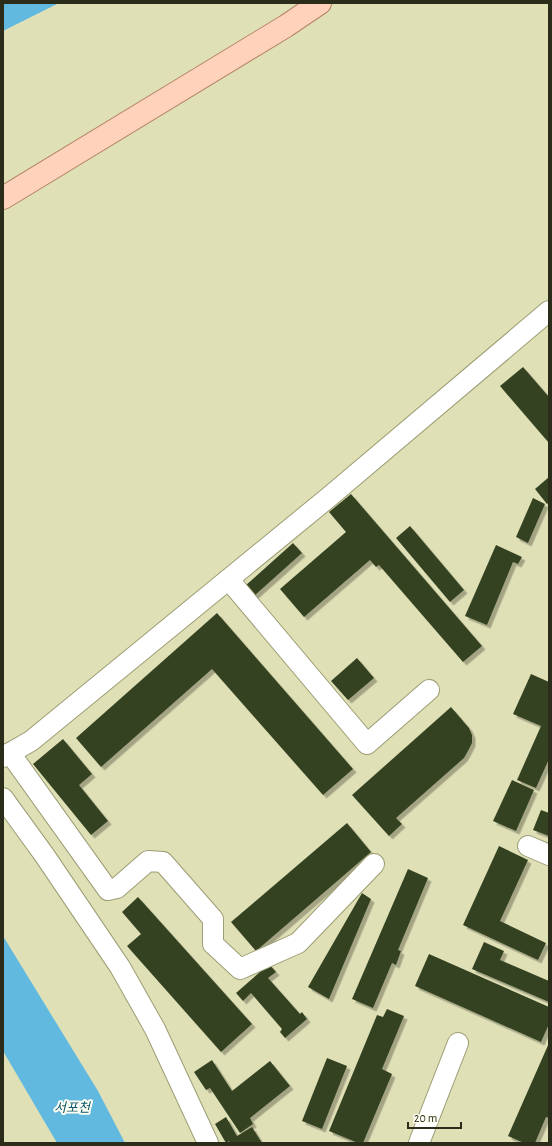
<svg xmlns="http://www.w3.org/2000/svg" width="552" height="1146" font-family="'Alegreya Sans','Noto Sans KR',sans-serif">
<defs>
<filter id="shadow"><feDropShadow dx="3.5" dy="3.5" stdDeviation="0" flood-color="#0004"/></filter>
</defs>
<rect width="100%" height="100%" fill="#dfe0b6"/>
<!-- water -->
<g fill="#62b9df">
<path d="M3,3H59L3,31Z"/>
<path d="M3,936L98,1091L125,1143H57L3,1051Z"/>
</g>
<!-- building -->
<g fill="#354322" filter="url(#shadow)">
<path d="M523,367L549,397V443L500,386Z"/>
<path d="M549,477V502L547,504L535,489Z"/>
<path d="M351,494L482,646L463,662L379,565L376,567L370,560L304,617L280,589L346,532L329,512Z"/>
<path d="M533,498L545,504L528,543L516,537Z"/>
<path d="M410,526L464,590L450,602L396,538Z"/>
<path d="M293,543L302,553L254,596L245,586Z"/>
<path d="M496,545L522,557L518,564L513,562L487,625L465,616Z"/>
<path d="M217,613L353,769L323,795L212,669L101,767L76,738Z"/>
<path d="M357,658L374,678L348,700L331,681Z"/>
<path d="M531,674L549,682V759L536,788L517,780L541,726L513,714Z"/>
<path d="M451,707L469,728L472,735V743L468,751L464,758L396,818L402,824L389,836L352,795Z"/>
<path d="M63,739L92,774L79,785L108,821L91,835L33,764Z"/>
<path d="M512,780L534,790L516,831L493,821Z"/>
<path d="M541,810L549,813V836L533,830Z"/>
<path d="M347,823L371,852L256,951L231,922Z"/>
<path d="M499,846L528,860L500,921L546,943L538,960L463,925Z"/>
<path d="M408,869L428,878L398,950L401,951L396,965L392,963L373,1008L352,999Z"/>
<path d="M362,893L371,899L329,999L308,987Z"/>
<path d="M138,897L252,1024L221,1052L127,946L141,934L122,912Z"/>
<path d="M484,942L504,951L500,960L549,981V1002L472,969Z"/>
<path d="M429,954L549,1007V1024L541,1042L415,986Z"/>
<path d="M269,964L276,972L268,978L300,1014L302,1012L307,1019L285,1038L280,1032L282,1029L251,993L243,1001L236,993Z"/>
<path d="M387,1009L404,1016L382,1069L392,1074L363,1143H358L329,1131L377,1015L383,1017Z"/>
<path d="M549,1043V1118L546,1117L535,1143H524L508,1136Z"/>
<path d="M327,1058L347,1066L322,1129L302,1121Z"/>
<path d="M212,1060L232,1091L270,1061L290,1086L250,1118L253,1124L240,1133L210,1088L206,1090L194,1072Z"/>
<path d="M226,1117L237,1136L252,1127L262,1143H230L229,1141L226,1143L215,1124Z"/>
</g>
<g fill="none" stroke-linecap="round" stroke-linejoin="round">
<!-- minor casing -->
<g stroke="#9c9d74" stroke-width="22">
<g id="minor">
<path d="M229,580L367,744L429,690"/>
<path d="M10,753L108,890L117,888L148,861L163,862L213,919V944L240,969L298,943L374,864"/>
<path d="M3,757L31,741L329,497L549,311"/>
<path d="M3,798L45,856L120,967L155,1029L208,1143"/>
<path d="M528,846L549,855"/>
<path d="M419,1143L458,1043"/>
</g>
</g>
<!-- major casing -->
<g stroke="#b58465" stroke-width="24">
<path id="major" d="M3,198L286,26L320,3"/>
</g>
<!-- minor -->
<use href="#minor" stroke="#fff" stroke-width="20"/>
<!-- major -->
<use href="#major" stroke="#ffd2bb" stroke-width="22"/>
</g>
<g text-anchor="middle" stroke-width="4" stroke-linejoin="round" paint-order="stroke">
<!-- water labels -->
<g font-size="13" font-style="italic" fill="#0b556e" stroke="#fefff2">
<text x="72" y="1112">서포천</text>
</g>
</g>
<!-- border -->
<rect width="552" height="1146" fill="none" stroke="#2c2c1b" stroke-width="8"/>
<!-- scale -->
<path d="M408 1122v6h53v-6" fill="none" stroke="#2c2c1b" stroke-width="2"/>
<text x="414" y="1122" font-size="12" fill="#2c2c1b" stroke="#fefff2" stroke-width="3" paint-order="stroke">20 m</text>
</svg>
